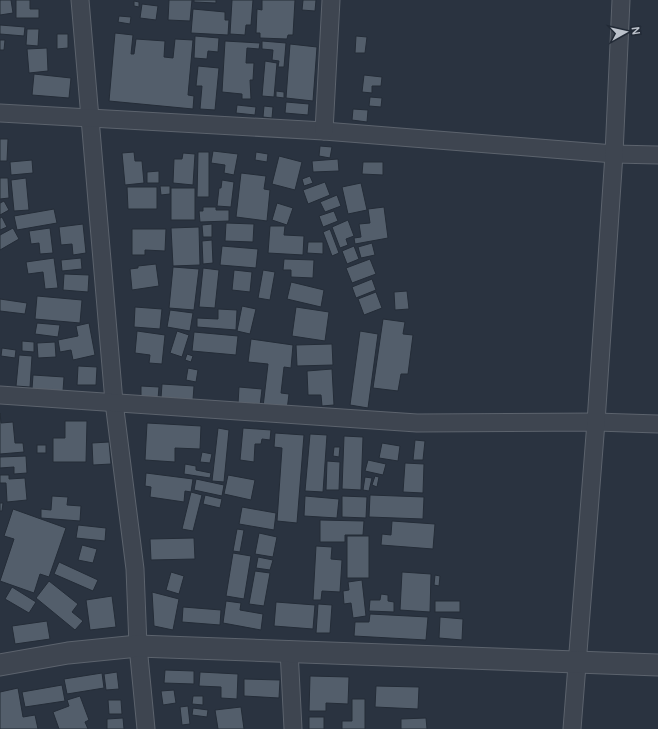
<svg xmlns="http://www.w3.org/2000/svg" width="658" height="729" font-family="'DM Sans',sans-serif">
<rect width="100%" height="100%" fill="#2a3340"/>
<!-- building -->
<g fill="#535e6b" stroke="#242c37">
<path d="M0,0H11L13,13L0,15Z"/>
<path d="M16,0H30V9H39V18H16Z"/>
<path d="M169,0H192L190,21L168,20Z"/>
<path d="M194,0H216V3L194,2Z"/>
<path d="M232,0H253L251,25H246L245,35L230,34Z"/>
<path d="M262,0H295L293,35H288L287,39L260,38V33H256L257,9L262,10Z"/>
<path d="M303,0H316L315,11L302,10Z"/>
<path d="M134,1L139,2V7L134,6Z"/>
<path d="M142,4L158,6L156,20L140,18Z"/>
<path d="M193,9L225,12V20H229L228,35L191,33Z"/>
<path d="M119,16L131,17L130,24L118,22Z"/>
<path d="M0,25L25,27L24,36L0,34Z"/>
<path d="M27,29H39L38,46L26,45Z"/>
<path d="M115,33L133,35L131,54H134L136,39L165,41L164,57L173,58L175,39L193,40L188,95L194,96L193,109L109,101Z"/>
<path d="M57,34H68V48L57,49Z"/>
<path d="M195,36L219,38L218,52L208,51L207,59L194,58Z"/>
<path d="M356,36L367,37L365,53H355Z"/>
<path d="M0,40H5L4,50H0Z"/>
<path d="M225,41L260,43L259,49L247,48L246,63H254L253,80H250L251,99H242V94L222,92Z"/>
<path d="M262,41L286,43L284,67H278L279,61L272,60L273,50L262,49Z"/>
<path d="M290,44L317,47L313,101L286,98Z"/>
<path d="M47,48L48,71L29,73L27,49Z"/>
<path d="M265,61L277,63L274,97L262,96Z"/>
<path d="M198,66L219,68L215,110L200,109L202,86H196Z"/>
<path d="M34,74L71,78L69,98L32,95Z"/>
<path d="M364,75L382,77L381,86H372V93L362,92Z"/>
<path d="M276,91L284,92V98L276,97Z"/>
<path d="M370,97L382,98L381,107L369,106Z"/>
<path d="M286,102L309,104L308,115L285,113Z"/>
<path d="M237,105L256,107L255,115L236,113Z"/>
<path d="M264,106L273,107L272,118L263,117Z"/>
<path d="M353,109L368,110L367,122L352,120Z"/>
<path d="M0,139H8L7,161H0Z"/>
<path d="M320,146L332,147L330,158L319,156Z"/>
<path d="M213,151L238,154L234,175L224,173L225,165L211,163Z"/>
<path d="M134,152L135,161H142L144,183L125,185L122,153Z"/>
<path d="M198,152H209V197H197Z"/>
<path d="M256,152L268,154L267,162L255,160Z"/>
<path d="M183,153L195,154L193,185L173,183L174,159H182Z"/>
<path d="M279,156L302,162L295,190L272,184Z"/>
<path d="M338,159L339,171L313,172L312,161Z"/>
<path d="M32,160L33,173L11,175L10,162Z"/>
<path d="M363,162H383V175L362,174Z"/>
<path d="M159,171V183H147V172Z"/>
<path d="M241,173L266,176L264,189L270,190L267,221L236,217Z"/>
<path d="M310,176L313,183L304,186L302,179Z"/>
<path d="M0,178H8L9,198L0,199Z"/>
<path d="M26,178L29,210L14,211L11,180Z"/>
<path d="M222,180L234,182L231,207L217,206L219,188H221Z"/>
<path d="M325,182L330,195L308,204L303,190Z"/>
<path d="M361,183L367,210L348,214L342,187Z"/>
<path d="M160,186H170V194L161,195Z"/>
<path d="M127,187H157V209H128Z"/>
<rect x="171" y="188" width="24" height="32"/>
<path d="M337,195L341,206L325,212L320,202Z"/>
<path d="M4,201L9,210L0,215V203Z"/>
<path d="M277,203L293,208L287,225L272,220Z"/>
<path d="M203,207H216V210H229V221L200,222L199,211H203Z"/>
<path d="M384,207L388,238L355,244L354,238L361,237L359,224L370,223L368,209Z"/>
<path d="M54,209L57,223L17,230L14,216Z"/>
<path d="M334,211L338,221L323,227L319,216Z"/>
<path d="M2,217L7,227L0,230V218Z"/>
<path d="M348,220L354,236L346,239L348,245L340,248L332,227Z"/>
<path d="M226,223L254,224L253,242L225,241Z"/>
<path d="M83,224L86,253L73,255L72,244L61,245L59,227Z"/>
<path d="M212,224V237H203L202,225Z"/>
<path d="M270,226H285L284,235L304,236L303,255L268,253Z"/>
<path d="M199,227L200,265L173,266L171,228Z"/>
<path d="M13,228L19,239L0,250V235Z"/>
<path d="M50,228L53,253L40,254L39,243L31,244L29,231Z"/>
<path d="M132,229H166L165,251L145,250V255H132Z"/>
<path d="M330,229L339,253L332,256L323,232Z"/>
<path d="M212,240L213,263L203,264L202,241Z"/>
<path d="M308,242H323V254L307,253Z"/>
<path d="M372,243L375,255L361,258L358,247Z"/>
<path d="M222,246L258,249L256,268L220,265Z"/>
<path d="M354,246L359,259L347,264L342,251Z"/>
<path d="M54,258L58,288L45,289L43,272L28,274L26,262Z"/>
<path d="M81,258L82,269L62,271L61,260Z"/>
<path d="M284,259L314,260L313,278L291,277V270H283Z"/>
<path d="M370,259L376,274L352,283L346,268Z"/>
<path d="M156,264L159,286L132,290L130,269L138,268V266Z"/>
<path d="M173,267L199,269L194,310L169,308Z"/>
<path d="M203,268L219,270L215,308L199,307Z"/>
<path d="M234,270L252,272L250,292L232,290Z"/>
<path d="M263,270L275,272L270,300L258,298Z"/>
<path d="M64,274L89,275L88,292L63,290Z"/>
<path d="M372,279L376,290L356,298L352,287Z"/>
<path d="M291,282L324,290L321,307L287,299Z"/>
<path d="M407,291L409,309L395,310L394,292Z"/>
<path d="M376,292L382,308L364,315L358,299Z"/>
<path d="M37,296L82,300L80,323L35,319Z"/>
<path d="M0,299L27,303L25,314L0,311Z"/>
<path d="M242,306L256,309L250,334L237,331Z"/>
<path d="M135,307L162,309L160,329L134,327Z"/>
<path d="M296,307L329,312L325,341L292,336Z"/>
<path d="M218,309L237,310L236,330L197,327V318L218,319Z"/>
<path d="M170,310L193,313L190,331L167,327Z"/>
<path d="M383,319L405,322L403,334L413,335L408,374H401L398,391L373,388Z"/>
<path d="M37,323L60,325L58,337L35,334Z"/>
<path d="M89,323L95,355L73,360L71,350L60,352L58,340L78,336L76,326Z"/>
<path d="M137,331L165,335L162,364L149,363L150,355L135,353Z"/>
<path d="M177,331L189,335L182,357L170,353Z"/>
<path d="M360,331L378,334L368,408L350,405Z"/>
<path d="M194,332L238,336L236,355L192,351Z"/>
<path d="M251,339L293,345L291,368L284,367L281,393L289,394L287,410L263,407L268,364L248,362Z"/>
<path d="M22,341L34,342V352L22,351Z"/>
<path d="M55,342L56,357L38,358L37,343Z"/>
<path d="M332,344L333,365L297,366L296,345Z"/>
<path d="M2,348L16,350L15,358L1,356Z"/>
<path d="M187,354L193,356L191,362L185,360Z"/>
<path d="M19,355L32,356L30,387L16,386Z"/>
<path d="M78,366L97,367L96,385H77Z"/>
<path d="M188,368L198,370L196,382L186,380Z"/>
<path d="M332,369L334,405L322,406L321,395H308L307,371Z"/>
<path d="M33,375L64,377L63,391L32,389Z"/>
<path d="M162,384L194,386L193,400L161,398Z"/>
<path d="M141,386L159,387L158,399L141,398Z"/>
<path d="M239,387L262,389L260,406L238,404Z"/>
<path d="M0,413L1,423L13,422L15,443H23L24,452L0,454Z"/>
<path d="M65,421H87L86,462H53V438H65Z"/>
<path d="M147,423L201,426L200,449L175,448V462L145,460Z"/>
<path d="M218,428L229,430L224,482L212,481Z"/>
<path d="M243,428L271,430L270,440L262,439L261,444H255L254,462L240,460Z"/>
<path d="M275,433L304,435L297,523L277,521L282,448L274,447Z"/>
<path d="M310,434L327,435L323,492L305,491Z"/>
<path d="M344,436L363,437L361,490L342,489Z"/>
<path d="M415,440L425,441L423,460H413Z"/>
<path d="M109,442L111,464L93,465L92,443Z"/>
<path d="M382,443L400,446L398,461L379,458Z"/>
<rect x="37" y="445" width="9" height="8"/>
<path d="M334,447H340L339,457L333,456Z"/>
<path d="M202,452L212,454L210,463L200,462Z"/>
<path d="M26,456L27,473L14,474V467L0,468V457Z"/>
<path d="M368,460L386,464L383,475L365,471Z"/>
<path d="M327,461L340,462L339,490H326Z"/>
<path d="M405,463L424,464L423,493L403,492Z"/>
<path d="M185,464L196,466V470L211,473L210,478L184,474Z"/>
<path d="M146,473L193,479L191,492L185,491L184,502L150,497L151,487L145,486Z"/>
<path d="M0,475H9V479L25,478L27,500L7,502L6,483H0Z"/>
<path d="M228,475L255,480L251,500L224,494Z"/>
<path d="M375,476L379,477L377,487L372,485Z"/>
<path d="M365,477L372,478L369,491L363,490Z"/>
<path d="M196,479L224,485L222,496L194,490Z"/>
<path d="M191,492L202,495L193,531L182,529Z"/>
<path d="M205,495L222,499L220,508L203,504Z"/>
<path d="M370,495L424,497L423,519L369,517Z"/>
<path d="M52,496L68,497L67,505L81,506L80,521L41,518V509L51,510Z"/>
<path d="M305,496L339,499L337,518L304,516Z"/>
<path d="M342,496L367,497L366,518L342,517Z"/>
<path d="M0,503H3L2,511H0Z"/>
<path d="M242,507L276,513L274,530L239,524Z"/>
<path d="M13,509L66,528L49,577L40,574L34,593L0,581L14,539L4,536Z"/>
<path d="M320,520L364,521L363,535H345V542H320Z"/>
<path d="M392,521L435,524L433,549L381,545L382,534L391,535Z"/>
<path d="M78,525L106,528L105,541L76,538Z"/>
<path d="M237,529L244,530L240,552L233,551Z"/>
<path d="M259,533L277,537L273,557L255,554Z"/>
<rect x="347" y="536" width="22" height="42"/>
<path d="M194,538L195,559L151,560L150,539Z"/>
<path d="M82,545L97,549L93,563L78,560Z"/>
<path d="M316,546L332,547L331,559L342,560L340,592L322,591L321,600H313Z"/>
<path d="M233,553L251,556L244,599L226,596Z"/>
<path d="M258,557L273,560L270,570L256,568Z"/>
<path d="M59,562L98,580L93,591L54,574Z"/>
<path d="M255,571L270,573L264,606L249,604Z"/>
<path d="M171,572L184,576L179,594L166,590Z"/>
<path d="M402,572L431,574L430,612L400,610Z"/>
<path d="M435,575L440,576L439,586L434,585Z"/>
<path d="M362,580L366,616L353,618L351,603L344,604L343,591L349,590L348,582Z"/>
<path d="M49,581L78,604L72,612L83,621L75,630L36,598Z"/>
<path d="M12,587L36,602L29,613L5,599Z"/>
<path d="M152,592L179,599L173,630L154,626Z"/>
<path d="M381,594L388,595V601L394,602V612L369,611L370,600H380Z"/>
<path d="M112,596L116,627L90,630L86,600Z"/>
<path d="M226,601L241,603L240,610L263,614L261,630L223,623Z"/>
<rect x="435" y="601" width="25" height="11"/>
<path d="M276,602L315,605L313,629L274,626Z"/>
<path d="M318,604L332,605L330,633H316Z"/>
<path d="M183,607L221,610L220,625L182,622Z"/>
<path d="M370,614L428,617L426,640L354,636L355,622H369Z"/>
<path d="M440,617L463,619L462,640L439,638Z"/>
<path d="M47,621L50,639L15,644L12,626Z"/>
<path d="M165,670L194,671V684L164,683Z"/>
<path d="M117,672L119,689L106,690L104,674Z"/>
<path d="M200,672L238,674L237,699L221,698V687L199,686Z"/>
<path d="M102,673L104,688L67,694L64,679Z"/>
<path d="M310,676L349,677L348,704L326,703V711H309Z"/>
<path d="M244,679L280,680L279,698L244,696Z"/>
<path d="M62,685L65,701L25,707L22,692Z"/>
<path d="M376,686L419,687L418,709L375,707Z"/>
<path d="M18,688L23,717L35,715L38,729H0V692Z"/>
<path d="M174,690L176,703L163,705L161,691Z"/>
<path d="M80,696L89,720L85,722L88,729H59L53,712L69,706L67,700Z"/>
<path d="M193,696H203V705L192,704Z"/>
<path d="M352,699H365V729H342V721H352Z"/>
<path d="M108,700H121L122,714H109Z"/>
<path d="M188,706L190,724L182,725L180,707Z"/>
<path d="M241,707L244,729H218L215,710Z"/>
<path d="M193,708L208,710L207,717L192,715Z"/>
<rect x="309" y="717" width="15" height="12"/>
<path d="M123,718L124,729H107V719Z"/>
<path d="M426,718L427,729H401V719Z"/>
</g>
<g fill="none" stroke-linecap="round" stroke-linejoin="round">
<!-- minor casing -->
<g stroke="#5c636d" stroke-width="19">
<g id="minor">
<path d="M80,0L114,402L135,569L138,646L146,729"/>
<path d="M0,113L324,131L614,154L658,155"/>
<path d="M324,131L331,0"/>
<path d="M0,395L417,423L596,422L658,424"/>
<path d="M289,650L293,729"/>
<path d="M572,729L596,422L614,154L621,0"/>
</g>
</g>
<!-- tertiary casing -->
<g stroke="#5c636d" stroke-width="23">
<path id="tertiary" d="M0,665L68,653L138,646L658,665"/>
</g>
<!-- minor -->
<use href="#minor" stroke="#3e4550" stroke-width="17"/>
<!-- tertiary -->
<use href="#tertiary" stroke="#3e4550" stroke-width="21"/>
</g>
<!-- north arrow -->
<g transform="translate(626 32) rotate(82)" stroke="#222a36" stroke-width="3" paint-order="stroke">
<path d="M0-3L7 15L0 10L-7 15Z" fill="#bbc1ca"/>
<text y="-6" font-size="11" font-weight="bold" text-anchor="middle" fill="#bbc1ca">N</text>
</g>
</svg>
